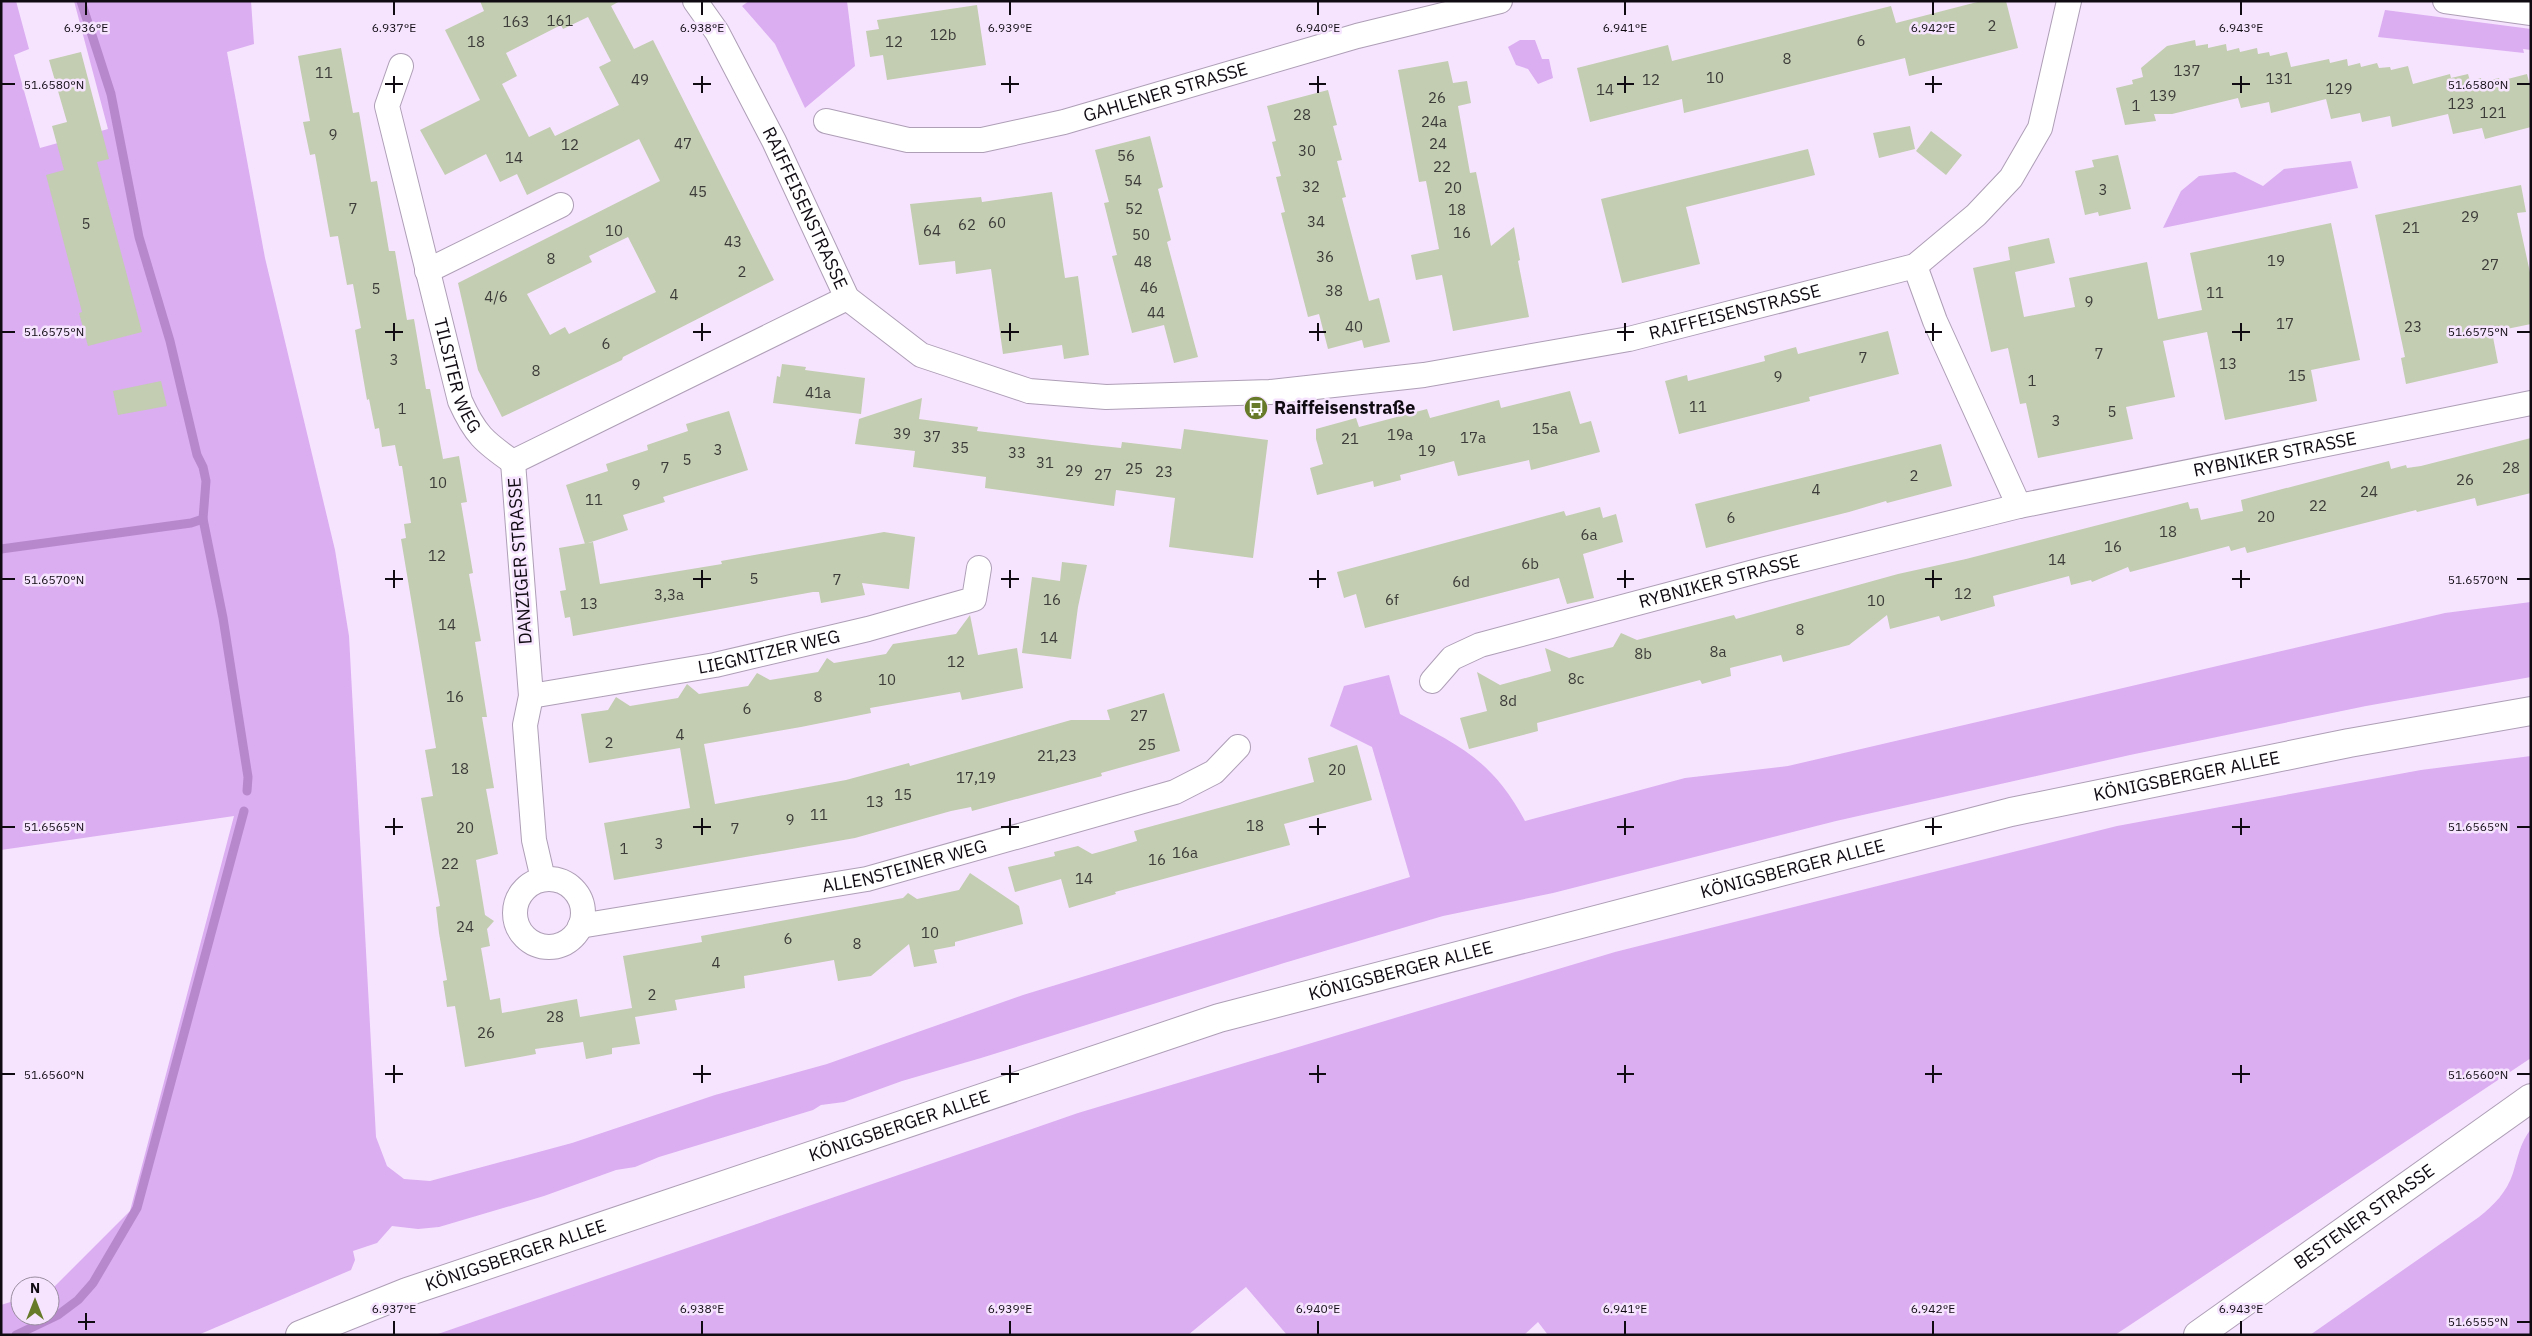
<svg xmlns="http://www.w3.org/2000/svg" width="2532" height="1336" font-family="'IBM Plex Sans',sans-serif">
<rect width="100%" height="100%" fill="#f6e4fe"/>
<!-- green -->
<g fill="#dbadf1">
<path d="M1,1H16L29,49L14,55L40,148L108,129L74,1H251L254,44L227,52L265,258L335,550L349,636L376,1137L387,1166L404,1179L430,1181L572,1143L715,1095L827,1064L1023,995L1410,877L1372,747L1330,726L1344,686L1389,675L1400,714C1458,745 1492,759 1525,821L1685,778L1788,766L2445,613L2531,602V677L2366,706L2130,755L1836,821L1553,893L1443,916L1284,963L981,1058L902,1081L844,1102L821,1105L813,1110L659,1157L635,1167L616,1170L544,1196L439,1227L418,1229L392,1226L377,1243L353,1251L355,1260L351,1270L198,1335H1V1305L20,1299V1316H50V1291L130,1211L234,816L1,850Z"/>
<path d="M749,1H847L855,66L805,108L775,44L742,6Z"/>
<path d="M2385,10L2531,29V50L2523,49L2524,53L2378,37Z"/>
<path d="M1520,40H1535L1542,59H1549L1553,78L1538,84L1528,69L1516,65L1508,47Z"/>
<path d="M2351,161L2358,188L2163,228L2181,191L2199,176L2235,172L2263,186L2284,169Z"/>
<path d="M2531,756V1058L2115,1335H1548L1538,1322L1524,1335H1287L1246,1287L1188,1335H435L1078,1113L1615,952L2117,826L2421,770Z"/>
<path d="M2531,1129V1335H2310L2479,1217C2494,1205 2507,1192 2513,1173C2518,1157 2520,1143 2531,1129Z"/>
</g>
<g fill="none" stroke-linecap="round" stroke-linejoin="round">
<!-- stream -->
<g stroke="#b788cc" stroke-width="9">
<path d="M81,1L111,94L139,237L170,341L197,455L203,467L206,481L203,519L223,618L248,777L247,791"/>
<path d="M1,549L191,523L203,519"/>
<path d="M16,1335L58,1315L78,1300L93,1283L137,1208L244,811"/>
</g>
</g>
<!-- building -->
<g fill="#c3cdb1" fill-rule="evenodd">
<path d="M480,1H620L611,6L634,49L653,40L774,280L623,357L622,360L502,417L478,370L458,283L660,181L639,139L527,195L517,174L500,182L486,154L445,175L420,130L480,100L445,30L484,11ZM588,17L611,61L599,67L619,105L555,136L550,127L529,137L502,84L517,76L506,53L561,25L563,29ZM628,237L656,292L569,334L565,327L550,335L527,294L592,262L589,256Z"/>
<path d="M1981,1H2006L2018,48L1909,76L1905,58L1684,113L1682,99L1590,122L1577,68L1668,45L1672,61L1891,6L1896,23Z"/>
<path d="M977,5L986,65L887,80L883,55L870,57L866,31L879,29L877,20Z"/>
<path d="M2195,40L2196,46L2208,44V48L2226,44L2227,51L2239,48L2240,52L2257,48L2258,54L2269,52L2270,56L2287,52L2291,67L2329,59L2330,63L2347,59L2348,66L2360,63L2361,67L2377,63L2379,68L2390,67L2391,70L2408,66L2413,84L2450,74L2451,78L2468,74L2470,81L2481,78L2482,82L2499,78L2500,81L2527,74L2531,90V127L2485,139L2482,128L2453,134L2448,114L2392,127L2390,116L2362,122L2360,113L2331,119L2326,99L2271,113L2269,102L2241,108L2238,98L2172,114H2154L2156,121L2125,125L2116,88L2133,84L2132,80L2143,77L2141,68L2167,46Z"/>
<path d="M341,48L353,113L359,112L371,182L377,181L389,251H395L407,320L414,319L426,389H430L443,459L459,456L467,502L461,503L473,573L469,574L481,641L475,642L487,717H482L494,788L486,789L498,854L476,860L485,915L494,921L487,929L490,946L481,948L490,1000L500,998L502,1013L577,999L580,1017L632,1008L623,956L702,942L701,936L903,898L908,893L917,899L959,890L970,873L1019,906L1023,924L955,942V946L934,950L937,963L914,967L909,944L871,976L838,981L834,960L744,976L745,988L675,1000L677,1010L635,1017L640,1044L612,1048V1054L586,1059L583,1042L535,1049L536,1054L465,1067L455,1006L447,1007L443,981L447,980L439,933L436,907L440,906L421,798L433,796L425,750L436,748L401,539L406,538L404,524L411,523L402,466H399L395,445L382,447L379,428L375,429L369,399L367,400L355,330L361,328L353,284L347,285L338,236L330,237L315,154L310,155L303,122L310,121L298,56Z"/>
<path d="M81,52L109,159L97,162L142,332L88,346L79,313L82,312L46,175L64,170L52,126L67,122L49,60Z"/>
<path d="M1448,61L1453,83L1467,81L1471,103L1458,106L1470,173L1476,172L1491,246L1514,227L1520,260L1518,261L1529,317L1453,331L1442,275L1416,280L1411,255L1439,249L1426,181L1419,182L1398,70Z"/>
<path d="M1328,90L1337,125L1333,126L1342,160L1337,161L1346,197L1342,198L1369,301L1379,298L1390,342L1364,348L1362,340L1328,349L1319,314L1308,317L1281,213L1285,212L1276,177L1281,176L1272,142L1276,141L1267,106Z"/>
<path d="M1910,126L1915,149L1879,158L1873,133Z"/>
<path d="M1931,131L1962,155L1946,175L1916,151Z"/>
<path d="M1150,136L1163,187L1158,189L1171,240L1167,242L1198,357L1174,363L1164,325L1132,333L1112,256L1117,255L1104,203L1109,202L1095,150Z"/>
<path d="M1808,149L1815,175L1686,207L1700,264L1622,283L1601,199Z"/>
<path d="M2118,155L2131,209L2099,216L2098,212L2085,215L2075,171L2094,167L2092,160Z"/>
<path d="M2521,185L2526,212L2517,213L2531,277V324L2492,332L2498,363L2406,384L2401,358L2405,357L2375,215Z"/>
<path d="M1052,192L1065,278L1078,276L1089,355L1064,359L1062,345L1003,354L991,269L956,274L955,261L919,265L910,204L981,197L982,202Z"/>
<path d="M2331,223L2360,360L2311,370L2317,401L2225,420L2207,332L2163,341L2175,397L2126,407L2133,439L2038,458L2026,403L2020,404L2008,348L1991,352L1973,268L2010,260L2008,247L2049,238L2055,263L2015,272L2024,317L2075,307L2069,278L2147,262L2158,319L2202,310L2190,253Z"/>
<path d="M1888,331L1899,374L1809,397L1810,401L1679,434L1665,381L1687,375L1688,381L1765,361L1764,356L1796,347L1798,354Z"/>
<path d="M782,364L806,367L805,370L865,378L861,414L773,403L777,376L780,377Z"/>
<path d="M161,381L167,406L118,415L113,391Z"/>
<path d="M1570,391L1580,424L1591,421L1600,452L1531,470L1529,460L1458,476L1454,461L1400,475L1401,480L1374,487L1373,481L1317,495L1310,468L1323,464L1316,439V429L1356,418L1359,427L1427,409L1430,418L1499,400L1501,408Z"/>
<path d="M922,398L919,419L978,427L977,431L1092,445L1121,448L1122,442L1181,449L1184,429L1268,440L1253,558L1169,547L1175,498L1116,490L1114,506L985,488L986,477L913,467L915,451L855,444L859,419Z"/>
<path d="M729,411L748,470L663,497L665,502L623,515L628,530L585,544L566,485L608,471L606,464L648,450L647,445L688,431L686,424Z"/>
<path d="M2531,438V493L2477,506L2475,498L2417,512L2416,510L2247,553L2245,547L2231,551L2229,546L2130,572L2128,567L2092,582L2091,580L2071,585L2069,576L1993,596L1995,606L1941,621L1939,616L1890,629L1887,615L1849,645L1783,662L1781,655L1730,668L1731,676L1702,684L1700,680L1537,723L1538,731L1469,749L1460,718L1487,711L1477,672L1500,685L1551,671L1545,648L1569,658L1613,647L1621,633L1637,640L1734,615L1736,619L1898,574L1966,559L2188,502L2190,509L2198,508L2201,520L2243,511L2241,500L2389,461L2391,469L2406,465L2407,468L2421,466Z"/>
<path d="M1941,444L1952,486L1887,503L1886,501L1849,512L1706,548L1695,504Z"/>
<path d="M1600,507L1603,518L1616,514L1623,542L1583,554L1594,598L1567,604L1559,578L1365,628L1356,594L1344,598L1337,572L1564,511L1566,516Z"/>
<path d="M884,532L915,537L909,589L862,583L865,595L821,603L819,592H813L573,636L570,617L565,618L560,591L566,590L559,548L593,542L600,584L722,564L721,561Z"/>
<path d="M1062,562L1087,565L1078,607L1071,659L1022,653L1032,577L1060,581Z"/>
<path d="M970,615L978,655L1017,648L1023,688L962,700L960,692L870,708L871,713L801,727L704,744L715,804L846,780L909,763L910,766L1071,720H1110L1107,710L1164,693L1180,751L1101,773L1102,776L972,811L971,807L951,811L855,838L614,880L604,823L690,808L680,748L589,763L581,714L608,710L616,697L630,706L678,698L687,684L699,694L748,686L757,673L770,680L818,672L827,658L834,663L886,654L893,644L956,634Z"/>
<path d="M1357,745L1372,800L1284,824L1290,845L1115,892L1116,894L1069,908L1061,879L1015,892L1008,867L1055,856L1054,852L1078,846L1092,854L1103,851L1137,841L1134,831L1314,782L1308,758Z"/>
</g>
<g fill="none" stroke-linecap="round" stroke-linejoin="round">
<!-- street casing -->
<g stroke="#ae9eb6" stroke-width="26">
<g id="street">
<path id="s1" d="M695,1L717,32L774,141L847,298L921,355L1029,391L1106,397L1270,392L1424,375L1629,339L1915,266L1976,215L2011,178L2040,128L2069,1"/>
<path d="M2445,1L2531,13"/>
<path id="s2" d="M401,66L387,106L460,401C475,434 484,442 513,462"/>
<path id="s3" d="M826,121L908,140H982L1064,122L1357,36L1500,1"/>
<path d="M1915,266L1935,321L2019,506"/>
<path d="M427,271L561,205"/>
<path id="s4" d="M1432,681L1452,658L1480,645L1765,569L2019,506L2531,403"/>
<path id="s5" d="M531,696L715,665L868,629L974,599L979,568"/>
<path d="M543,879L534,840L525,725L531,696L513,462L847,298"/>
<circle cx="549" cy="913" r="34"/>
<path id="s6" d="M580,926L867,879L1175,792L1214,772L1238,747"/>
</g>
</g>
<!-- secondary casing -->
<g stroke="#ae9eb6" stroke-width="30">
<g id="secondary">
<path id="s7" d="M300,1335L407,1292L1219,1018L2011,812L2349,743L2531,711"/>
<path id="s8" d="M2198,1335L2531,1098"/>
</g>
</g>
<!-- street -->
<use href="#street" stroke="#fff" stroke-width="24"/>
<!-- secondary -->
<use href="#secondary" stroke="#fff" stroke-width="28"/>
</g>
<!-- ticks -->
<path fill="none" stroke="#100b13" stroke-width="2" d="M86,2V15M394,2V15M702,2V15M1010,2V15M1318,2V15M1625,2V15M1933,2V15M2241,2V15M394,76V93M702,76V93M1010,76V93M1318,76V93M1625,76V93M1933,76V93M2241,76V93M2,84H15M385,84H403M693,84H711M1001,84H1019M1309,84H1326M1617,84H1634M1925,84H1942M2232,84H2250M2517,84H2530M394,323V341M702,323V341M1010,323V341M1318,323V341M1625,323V341M1933,323V341M2241,323V341M2,332H15M385,332H403M693,332H711M1001,332H1019M1309,332H1326M1617,332H1634M1925,332H1942M2232,332H2250M2517,332H2530M394,570V588M702,570V588M1010,570V588M1318,570V588M1625,570V588M1933,570V588M2241,570V588M2,579H15M385,579H403M693,579H711M1001,579H1019M1309,579H1326M1617,579H1634M1925,579H1942M2232,579H2250M2517,579H2530M394,818V835M702,818V835M1010,818V835M1318,818V835M1625,818V835M1933,818V835M2241,818V835M2,827H15M385,827H403M693,827H711M1001,827H1019M1309,827H1326M1617,827H1634M1925,827H1942M2232,827H2250M2517,827H2530M394,1065V1083M702,1065V1083M1010,1065V1083M1318,1065V1083M1625,1065V1083M1933,1065V1083M2241,1065V1083M2,1074H15M385,1074H403M693,1074H711M1001,1074H1019M1309,1074H1326M1617,1074H1634M1925,1074H1942M2232,1074H2250M2517,1074H2530M86,1313V1330M394,1321V1334M702,1321V1334M1010,1321V1334M1318,1321V1334M1625,1321V1334M1933,1321V1334M2241,1321V1334M78,1322H95M2517,1322H2530"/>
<!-- icons -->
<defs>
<g id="bus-disc" transform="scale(1.25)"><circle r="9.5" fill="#667a2a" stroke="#f6e4fe"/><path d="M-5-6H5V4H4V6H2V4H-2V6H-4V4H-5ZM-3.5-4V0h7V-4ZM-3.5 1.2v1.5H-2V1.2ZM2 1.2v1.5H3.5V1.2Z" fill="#fff"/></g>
</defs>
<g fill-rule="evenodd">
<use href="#bus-disc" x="1256" y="408"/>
</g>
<g text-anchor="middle" stroke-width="5" stroke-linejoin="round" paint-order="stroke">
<!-- number labels -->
<g font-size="15" fill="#3d3c3a">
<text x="560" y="26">161</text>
<text x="516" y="27">163</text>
<text x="1992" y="31">2</text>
<text x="943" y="40">12b</text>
<text x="1861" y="46">6</text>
<text x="476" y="47">18</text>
<text x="894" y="47">12</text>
<text x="1787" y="64">8</text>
<text x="2187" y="76">137</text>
<text x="324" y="78">11</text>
<text x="1715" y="83">10</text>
<text x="2279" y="84">131</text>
<text x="640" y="85">49</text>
<text x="1651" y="85">12</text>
<text x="2339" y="94">129</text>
<text x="1605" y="95">14</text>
<text x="2163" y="101">139</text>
<text x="1437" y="103">26</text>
<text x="2461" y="109">123</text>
<text x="2136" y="111">1</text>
<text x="2493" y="118">121</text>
<text x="1302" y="120">28</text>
<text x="1434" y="127">24a</text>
<text x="333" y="140">9</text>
<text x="683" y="149">47</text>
<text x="1438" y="149">24</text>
<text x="570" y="150">12</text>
<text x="1307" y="156">30</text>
<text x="1126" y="161">56</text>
<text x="514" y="163">14</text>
<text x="1442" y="172">22</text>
<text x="1133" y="186">54</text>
<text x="1311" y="192">32</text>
<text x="1453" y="193">20</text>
<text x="2103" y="195">3</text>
<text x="698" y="197">45</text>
<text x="353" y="214">7</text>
<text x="1134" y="214">52</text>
<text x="1457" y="215">18</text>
<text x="2470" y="222">29</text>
<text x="1316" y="227">34</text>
<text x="997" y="228">60</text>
<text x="86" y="229">5</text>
<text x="967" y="230">62</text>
<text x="2411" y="233">21</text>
<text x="614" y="236">10</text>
<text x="932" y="236">64</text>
<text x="1462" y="238">16</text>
<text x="1141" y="240">50</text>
<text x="733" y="247">43</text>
<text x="1325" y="262">36</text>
<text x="551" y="264">8</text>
<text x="2276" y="266">19</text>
<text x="1143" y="267">48</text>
<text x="2490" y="270">27</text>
<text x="742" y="277">2</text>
<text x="1149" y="293">46</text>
<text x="376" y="294">5</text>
<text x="1334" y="296">38</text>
<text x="2215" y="298">11</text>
<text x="674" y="300">4</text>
<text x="496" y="302">4/6</text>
<text x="2089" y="307">9</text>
<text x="1156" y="318">44</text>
<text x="2285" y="329">17</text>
<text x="1354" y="332">40</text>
<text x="2413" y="332">23</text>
<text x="606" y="349">6</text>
<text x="2099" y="359">7</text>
<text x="1863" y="363">7</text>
<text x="394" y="365">3</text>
<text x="2228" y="369">13</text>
<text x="536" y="376">8</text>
<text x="2297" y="381">15</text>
<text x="1778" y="382">9</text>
<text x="2032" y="386">1</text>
<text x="818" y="398">41a</text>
<text x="1698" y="412">11</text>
<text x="402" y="414">1</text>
<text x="2112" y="417">5</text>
<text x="2056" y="426">3</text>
<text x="1545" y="434">15a</text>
<text x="902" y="439">39</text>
<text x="1400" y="440">19a</text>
<text x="932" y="442">37</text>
<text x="1473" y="443">17a</text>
<text x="1350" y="444">21</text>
<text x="960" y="453">35</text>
<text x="718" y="455">3</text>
<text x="1427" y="456">19</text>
<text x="1017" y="458">33</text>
<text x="687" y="465">5</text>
<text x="1045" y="468">31</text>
<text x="665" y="473">7</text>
<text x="2511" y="473">28</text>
<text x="1134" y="474">25</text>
<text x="1074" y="476">29</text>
<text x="1164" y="477">23</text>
<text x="1103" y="480">27</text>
<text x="1914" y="481">2</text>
<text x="2465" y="485">26</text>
<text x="438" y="488">10</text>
<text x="636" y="490">9</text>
<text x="1816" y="495">4</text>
<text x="2369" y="497">24</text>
<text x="594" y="505">11</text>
<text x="2318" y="511">22</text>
<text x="2266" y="522">20</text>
<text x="1731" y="523">6</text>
<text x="2168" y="537">18</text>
<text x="1589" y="540">6a</text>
<text x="2113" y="552">16</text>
<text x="437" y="561">12</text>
<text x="2057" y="565">14</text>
<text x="1530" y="569">6b</text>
<text x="754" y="584">5</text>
<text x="837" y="585">7</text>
<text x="1461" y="587">6d</text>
<text x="1963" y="599">12</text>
<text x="669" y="600">3,3a</text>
<text x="1052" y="605">16</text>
<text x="1392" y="605">6f</text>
<text x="1876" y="606">10</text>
<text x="589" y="609">13</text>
<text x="447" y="630">14</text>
<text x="1800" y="635">8</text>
<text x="1049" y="643">14</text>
<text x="1718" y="657">8a</text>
<text x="1643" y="659">8b</text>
<text x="956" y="667">12</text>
<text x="1576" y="684">8c</text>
<text x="887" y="685">10</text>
<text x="455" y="702">16</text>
<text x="818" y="702">8</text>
<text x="1508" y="706">8d</text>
<text x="747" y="714">6</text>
<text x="1139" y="721">27</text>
<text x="680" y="740">4</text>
<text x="609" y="748">2</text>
<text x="1147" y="750">25</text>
<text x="1057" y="761">21,23</text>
<text x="460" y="774">18</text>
<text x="1337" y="775">20</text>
<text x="976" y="783">17,19</text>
<text x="903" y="800">15</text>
<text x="875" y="807">13</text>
<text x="819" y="820">11</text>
<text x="790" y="825">9</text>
<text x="1255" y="831">18</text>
<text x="465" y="833">20</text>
<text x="735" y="834">7</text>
<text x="659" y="849">3</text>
<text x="624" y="854">1</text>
<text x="1185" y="858">16a</text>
<text x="1157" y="865">16</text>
<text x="450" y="869">22</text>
<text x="1084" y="884">14</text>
<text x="465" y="932">24</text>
<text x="930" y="938">10</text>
<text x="788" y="944">6</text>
<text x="857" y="949">8</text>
<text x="716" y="968">4</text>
<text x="652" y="1000">2</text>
<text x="555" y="1022">28</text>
<text x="486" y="1038">26</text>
</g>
<!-- street labels -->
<g font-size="18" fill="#100b13" stroke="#f6e4fe">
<text dy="6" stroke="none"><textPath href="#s3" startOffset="348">GAHLENER STRASSE</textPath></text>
<text dy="6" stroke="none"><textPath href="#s1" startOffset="235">RAIFFEISENSTRASSE</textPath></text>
<text dy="6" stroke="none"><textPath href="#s1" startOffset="1255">RAIFFEISENSTRASSE</textPath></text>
<text dy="6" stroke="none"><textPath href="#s2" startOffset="321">TILSITER WEG</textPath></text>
<text dy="6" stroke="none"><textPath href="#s4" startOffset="879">RYBNIKER STRASSE</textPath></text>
<text transform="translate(520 561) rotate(-94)" y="6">DANZIGER STRASSE</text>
<text dy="6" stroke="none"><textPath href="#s4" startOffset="309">RYBNIKER STRASSE</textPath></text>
<text dy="6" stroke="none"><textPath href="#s5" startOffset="242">LIEGNITZER WEG</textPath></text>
<text dy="6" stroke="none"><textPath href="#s7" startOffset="1970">KÖNIGSBERGER ALLEE</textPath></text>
<text dy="6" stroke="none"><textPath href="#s6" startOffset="330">ALLENSTEINER WEG</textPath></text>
<text dy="6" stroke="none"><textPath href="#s7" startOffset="1565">KÖNIGSBERGER ALLEE</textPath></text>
<text dy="6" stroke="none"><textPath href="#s7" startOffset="1160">KÖNIGSBERGER ALLEE</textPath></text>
<text dy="6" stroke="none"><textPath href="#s7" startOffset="635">KÖNIGSBERGER ALLEE</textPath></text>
<text dy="6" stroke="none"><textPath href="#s8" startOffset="204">BESTENER STRASSE</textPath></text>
<text dy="6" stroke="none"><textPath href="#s7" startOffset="230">KÖNIGSBERGER ALLEE</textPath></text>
</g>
<!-- poi labels -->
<g font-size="18" font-weight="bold" fill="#100b13" stroke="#f6e4fe" text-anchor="start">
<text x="1274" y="414">Raiffeisenstraße</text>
</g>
</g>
<g font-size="12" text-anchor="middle" fill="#100b13" stroke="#f6e4fe" stroke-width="5" stroke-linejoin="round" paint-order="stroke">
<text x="86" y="32">6.936°E</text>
<text x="394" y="32">6.937°E</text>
<text x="702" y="32">6.938°E</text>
<text x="1010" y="32">6.939°E</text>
<text x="1318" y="32">6.940°E</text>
<text x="1625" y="32">6.941°E</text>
<text x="1933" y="32">6.942°E</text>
<text x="2241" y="32">6.943°E</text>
<text x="54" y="89">51.6580°N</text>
<text x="2478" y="89">51.6580°N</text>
<text x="54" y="336">51.6575°N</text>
<text x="2478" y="336">51.6575°N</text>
<text x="54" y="584">51.6570°N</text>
<text x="2478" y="584">51.6570°N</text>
<text x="54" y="831">51.6565°N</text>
<text x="2478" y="831">51.6565°N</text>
<text x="54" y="1079">51.6560°N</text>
<text x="2478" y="1079">51.6560°N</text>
<text x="394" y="1313">6.937°E</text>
<text x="702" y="1313">6.938°E</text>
<text x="1010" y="1313">6.939°E</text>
<text x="1318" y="1313">6.940°E</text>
<text x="1625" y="1313">6.941°E</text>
<text x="1933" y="1313">6.942°E</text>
<text x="2241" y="1313">6.943°E</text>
<text x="2478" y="1326">51.6555°N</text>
</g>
<!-- border -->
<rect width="2532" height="1336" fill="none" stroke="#100b13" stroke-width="5"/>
<!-- north arrow -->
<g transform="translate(35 1301)"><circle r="24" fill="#f6e4fe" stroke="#9a8da0"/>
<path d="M0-4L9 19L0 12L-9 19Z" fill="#667a2a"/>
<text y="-8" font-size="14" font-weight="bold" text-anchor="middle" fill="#100b13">N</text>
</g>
</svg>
